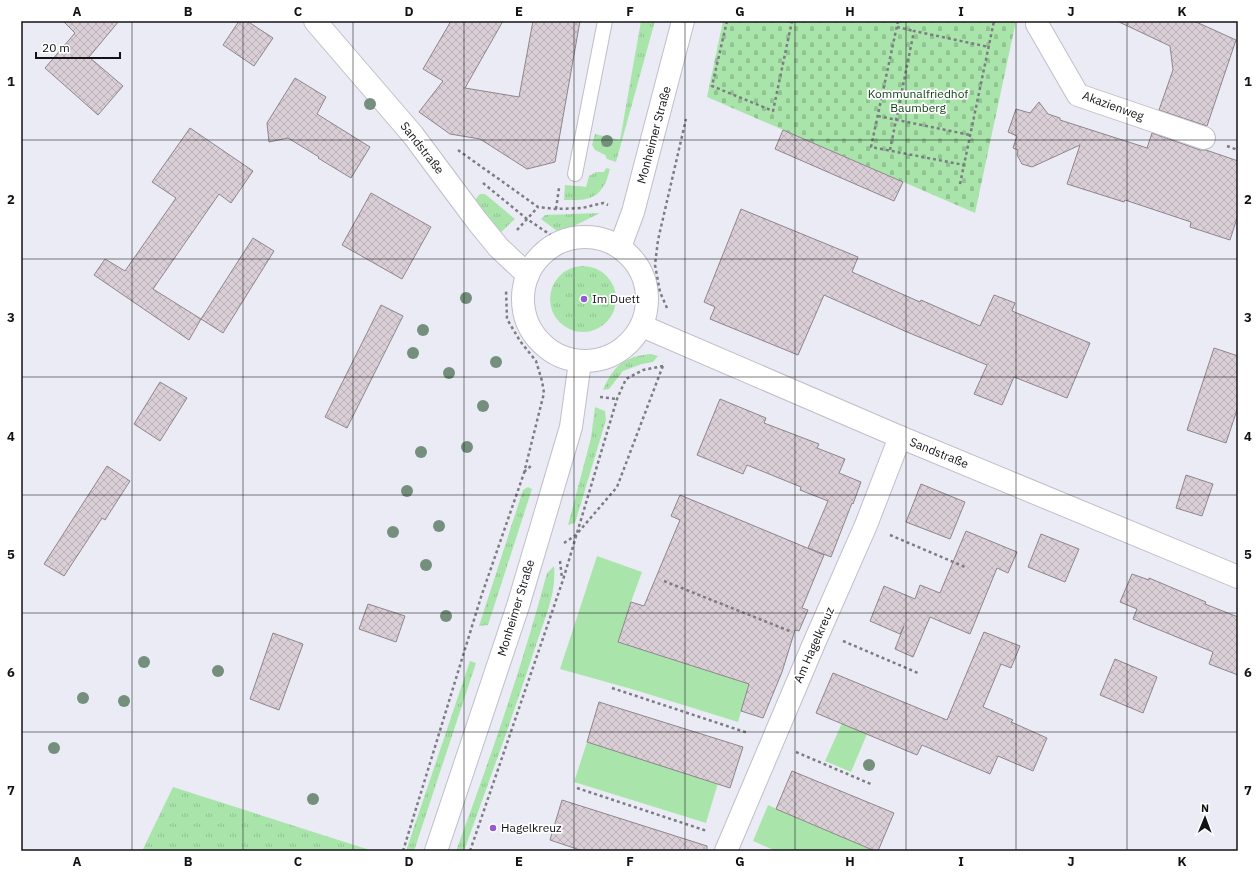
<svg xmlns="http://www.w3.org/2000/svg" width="1259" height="872" font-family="'IBM Plex Sans',sans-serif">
<defs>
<pattern id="grass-tufts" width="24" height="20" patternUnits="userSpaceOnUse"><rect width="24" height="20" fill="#a9e5ab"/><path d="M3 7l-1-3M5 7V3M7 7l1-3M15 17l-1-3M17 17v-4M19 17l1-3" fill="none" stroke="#91c392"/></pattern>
<pattern id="cemetery-stones" width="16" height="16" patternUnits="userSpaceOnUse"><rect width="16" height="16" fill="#a9e5ab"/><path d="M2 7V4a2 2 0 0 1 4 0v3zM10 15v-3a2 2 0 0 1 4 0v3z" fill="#91c392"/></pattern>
<pattern id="building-cross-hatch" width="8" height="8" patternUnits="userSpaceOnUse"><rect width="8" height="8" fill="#dacfd6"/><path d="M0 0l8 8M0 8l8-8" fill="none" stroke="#bab1b7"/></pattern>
</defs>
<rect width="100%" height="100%" fill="#ebebf6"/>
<!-- grass -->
<g fill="url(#grass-tufts)">
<path d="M641,21H655L616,162L607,159L605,155L595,150L592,145L595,134L620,140Z"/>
<path d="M606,168L610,169C608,175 607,182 603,187C594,202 579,200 564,200L565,185L586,187L589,176L596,172H604Z"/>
<path d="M480,194H485L515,219L499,234L473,202Z"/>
<path d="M600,213L576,225L557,231L541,219L545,215Z"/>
<circle cx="583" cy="299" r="33"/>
<path d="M651,354L658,356L653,362L642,364L623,371L609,389L603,390C613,366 625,356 651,354Z"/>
<path d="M595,407L605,411L606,420L575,523L568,525L591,438Z"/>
<path d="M528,487L532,489L488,625L479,626L523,490Z"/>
<path d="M554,566C557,594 543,622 535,648C513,716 488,784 464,851H456C490,759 522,667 547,573Z"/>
<path d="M470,661L476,663L414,851H406Z"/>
<path d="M173,787L373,851H142Z"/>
</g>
<!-- cemetery -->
<path fill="url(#cemetery-stones)" d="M723,21H1016L975,213L707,97Z"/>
<!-- garden -->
<g fill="#a9e5ab">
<path d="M597,556L642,572L631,602L618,642L749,684L738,722L635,690L560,669Z"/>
<path d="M842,723L867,734L851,772L825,761Z"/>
<path d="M587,742L718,783L706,823L574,782Z"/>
<path d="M768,805L801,820L876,851H776L753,841Z"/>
</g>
<!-- building -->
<g fill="url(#building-cross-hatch)" stroke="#8f858b">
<path d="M63,21H119L89,57L123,86L98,115L45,68L75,33Z"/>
<path d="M239,21H247L273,38L254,66L223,45Z"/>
<path d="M451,21H503L465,88L519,97L533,21H580L555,162L527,169L480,139L450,134L419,112L443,81L423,69Z"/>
<path d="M1117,21H1194L1236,40L1207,126L1159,110L1173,70L1170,46Z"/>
<path d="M295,78L326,97L317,114L370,147L351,178L318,158L319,157L288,138L269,142L267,123Z"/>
<path d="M1039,102L1048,114L1060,118V120L1141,146L1147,148L1152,133L1200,150H1206L1238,161V215L1230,240L1190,227L1191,222L1125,200L1124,202L1067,184L1080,145L1032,167L1022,164L1017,155L1018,150L1013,148L1017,136L1008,132L1016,109L1030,113Z"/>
<path d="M190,128L253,171L231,203L219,194L153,289L201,319L189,340L94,275L105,259L125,271L176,198L152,182Z"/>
<path d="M783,130L903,182L894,201L775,149Z"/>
<path d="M371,193L431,227L402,279L342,245Z"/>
<path d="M741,209L858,257L852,272L920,302L921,300L980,326L994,295L1015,303L1012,311L1090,343L1067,398L1014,377L1002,405L974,394L987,365L907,332L824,295L798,355L710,319L715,307L704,302Z"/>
<path d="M253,238L274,251L223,333L201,319Z"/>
<path d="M381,305L403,316L347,428L325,417Z"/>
<path d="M1214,348L1238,356V407L1226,443L1187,430Z"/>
<path d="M160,382L187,398L160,441L134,424Z"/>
<path d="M720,399L766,418L764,423L819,444L817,448L845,459L839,473L861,482L853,504L852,503L831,557L808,548L828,501L800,490L801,487L747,465L743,474L697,455Z"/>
<path d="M107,466L130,481L105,520L102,518L64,576L44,564Z"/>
<path d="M1186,475L1213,484L1202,516L1176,508Z"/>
<path d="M921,484L965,502L950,539L906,522Z"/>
<path d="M680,495L824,555L802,608L808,610L799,631L795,630L782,672L763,718L741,711L749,684L618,642L631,602L644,606L680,520L671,516Z"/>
<path d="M966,531L1017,552L1008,573L997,568L970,634L930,617L913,657L895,649L904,626L900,634L870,621L884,586L915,599L920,585L940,593Z"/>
<path d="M1041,534L1079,549L1065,582L1028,567Z"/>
<path d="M1132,574L1149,580V578L1206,602L1205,604L1238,617V675L1209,664L1213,652L1133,619L1137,609L1120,602Z"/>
<path d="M368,604L405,616L396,642L359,629Z"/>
<path d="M984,632L1020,646L1011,668L1001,664L983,707L1013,720L1011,722L1047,738L1033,771L998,756L990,774L922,745L917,755L816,713L833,673L947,720Z"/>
<path d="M273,633L303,644L279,710L250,699Z"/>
<path d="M1115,659L1157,677L1143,713L1100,695Z"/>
<path d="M599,702L743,747L730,788L587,742Z"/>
<path d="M792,771L894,813L878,851H875L776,809Z"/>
<path d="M562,800L707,846V851H583L550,840Z"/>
</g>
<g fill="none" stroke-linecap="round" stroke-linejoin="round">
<!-- lane casing -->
<g stroke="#bfbec9" stroke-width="16">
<path id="lane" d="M575,174L605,21"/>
</g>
<!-- street casing -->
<g stroke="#bfbec9" stroke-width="24">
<g id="street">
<path d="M315,21L413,135L477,221L499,248L528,275"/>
<path d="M1038,21L1037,24L1078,95L1204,138"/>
<path d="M642,326L900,437L1238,577"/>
<path d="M726,851L815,641L866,525L900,437"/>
</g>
</g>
<!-- secondary casing -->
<g stroke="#bfbec9" stroke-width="24">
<g id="secondary">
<circle cx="585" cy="299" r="62"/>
<path d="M620,247L633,212L683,21"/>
<path d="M436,851L518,606L571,427L580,362"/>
</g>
</g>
<!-- path -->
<g stroke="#7c7c83" stroke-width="2.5" stroke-dasharray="3 3" stroke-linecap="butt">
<path d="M727,21L712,86L773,111L792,21"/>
<path d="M898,21L871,147L964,165"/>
<path d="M897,27L914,31"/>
<path d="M878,116L970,135"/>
<path d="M1227,146L1238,150"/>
<path d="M458,150L538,207L556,209L582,208L603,203L608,205"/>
<path d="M890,150L914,31L989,47"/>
<path d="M483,183L527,219L561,242"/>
<path d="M960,184L994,21"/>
<path d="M556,209L559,188"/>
<path d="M517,230L538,207"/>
<path d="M667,308L660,292L655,265L658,240L686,119"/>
<path d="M600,397L617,399"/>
<path d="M524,472L532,465"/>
<path d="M890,535L965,567"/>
<path d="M564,543L576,535L617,487L664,363"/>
<path d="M560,561L562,578"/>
<path d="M664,581L792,632"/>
<path d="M843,641L918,673"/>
<path d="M612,688L748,733"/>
<path d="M796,752L873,785"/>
<path d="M577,788L707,831"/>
<path d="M403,851L481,597L524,473L544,393L542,381L536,361L520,341L507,319L506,290"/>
<path d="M470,851L563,580L617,399L626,379L643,370L663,366"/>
</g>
<!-- lane -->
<use href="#lane" stroke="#fff" stroke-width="14"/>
<!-- street -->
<use href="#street" stroke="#fff" stroke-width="22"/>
<!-- secondary -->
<use href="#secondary" stroke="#fff" stroke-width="22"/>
</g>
<!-- trees -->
<g fill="#748f7c">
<circle cx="370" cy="104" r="6"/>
<circle cx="607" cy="141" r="6"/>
<circle cx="466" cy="298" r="6"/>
<circle cx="423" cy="330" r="6"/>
<circle cx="413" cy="353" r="6"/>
<circle cx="496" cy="362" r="6"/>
<circle cx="449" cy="373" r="6"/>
<circle cx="483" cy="406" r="6"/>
<circle cx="467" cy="447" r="6"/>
<circle cx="421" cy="452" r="6"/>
<circle cx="407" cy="491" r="6"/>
<circle cx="439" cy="526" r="6"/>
<circle cx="393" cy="532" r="6"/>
<circle cx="426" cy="565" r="6"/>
<circle cx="446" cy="616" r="6"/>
<circle cx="144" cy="662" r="6"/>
<circle cx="218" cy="671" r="6"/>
<circle cx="83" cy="698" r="6"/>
<circle cx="124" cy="701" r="6"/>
<circle cx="54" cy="748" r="6"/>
<circle cx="869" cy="765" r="6"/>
<circle cx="313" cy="799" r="6"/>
</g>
<!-- grid -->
<path fill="none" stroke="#131216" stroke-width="1" stroke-opacity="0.55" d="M132,21V851M243,21V851M353,21V851M464,21V851M574,21V851M685,21V851M795,21V851M906,21V851M1016,21V851M1127,21V851M21,140H1238M21,259H1238M21,377H1238M21,495H1238M21,613H1238M21,732H1238"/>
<!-- markers -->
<g fill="#955ad1" stroke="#fff" stroke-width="1.5">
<circle cx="584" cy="299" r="4"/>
<circle cx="493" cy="828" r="4"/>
</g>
<g text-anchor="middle" stroke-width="3.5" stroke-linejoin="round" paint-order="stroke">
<!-- park labels -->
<g font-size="12" fill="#134419" stroke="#fff">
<text x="918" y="98">Kommunalfriedhof<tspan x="918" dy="14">Baumberg</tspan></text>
</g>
<!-- street labels -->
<g font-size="12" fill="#131216" stroke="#fff">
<text transform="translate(1113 106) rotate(20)" y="4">Akazienweg</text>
<text transform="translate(654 135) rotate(-75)" y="4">Monheimer Straße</text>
<text transform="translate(422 148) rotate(52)" y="4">Sandstraße</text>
<text transform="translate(939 453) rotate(22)" y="4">Sandstraße</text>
<text transform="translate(516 608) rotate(-73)" y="4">Monheimer Straße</text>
<text transform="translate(814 645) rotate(-66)" y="4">Am Hagelkreuz</text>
</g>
<!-- poi labels -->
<g font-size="12" fill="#131216" stroke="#fff" text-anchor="start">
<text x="592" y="303">Im Duett</text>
<text x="501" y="832">Hagelkreuz</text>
</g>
</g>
<!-- border -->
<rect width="1259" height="872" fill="none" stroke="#ffffff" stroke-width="44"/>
<!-- north arrow -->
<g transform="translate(1205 818) rotate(1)" stroke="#ffffff" stroke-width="3" paint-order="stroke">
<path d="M0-3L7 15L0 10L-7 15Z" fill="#131216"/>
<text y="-6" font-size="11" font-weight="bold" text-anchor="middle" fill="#131216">N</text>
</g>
<!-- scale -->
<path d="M36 52v6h84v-6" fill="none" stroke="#131216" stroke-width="2"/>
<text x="42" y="52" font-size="12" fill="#131216" stroke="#ffffff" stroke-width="3" paint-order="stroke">20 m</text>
<rect x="22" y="22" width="1215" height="828" fill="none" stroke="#131216" stroke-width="1.5"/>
<g font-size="13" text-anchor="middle" font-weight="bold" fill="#131216">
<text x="77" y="16">A</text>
<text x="188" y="16">B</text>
<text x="298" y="16">C</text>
<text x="409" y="16">D</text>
<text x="519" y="16">E</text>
<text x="630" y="16">F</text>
<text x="740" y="16">G</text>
<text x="850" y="16">H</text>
<text x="961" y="16">I</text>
<text x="1071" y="16">J</text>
<text x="1182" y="16">K</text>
<text x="11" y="86">1</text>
<text x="1248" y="86">1</text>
<text x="11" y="204">2</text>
<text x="1248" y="204">2</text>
<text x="11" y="322">3</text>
<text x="1248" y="322">3</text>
<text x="11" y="441">4</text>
<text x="1248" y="441">4</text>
<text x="11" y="559">5</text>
<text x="1248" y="559">5</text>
<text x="11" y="677">6</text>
<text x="1248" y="677">6</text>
<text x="11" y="795">7</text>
<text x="1248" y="795">7</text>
<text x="77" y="866">A</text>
<text x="188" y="866">B</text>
<text x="298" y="866">C</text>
<text x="409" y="866">D</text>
<text x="519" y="866">E</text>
<text x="630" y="866">F</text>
<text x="740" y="866">G</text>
<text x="850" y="866">H</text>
<text x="961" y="866">I</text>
<text x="1071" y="866">J</text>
<text x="1182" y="866">K</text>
</g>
</svg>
